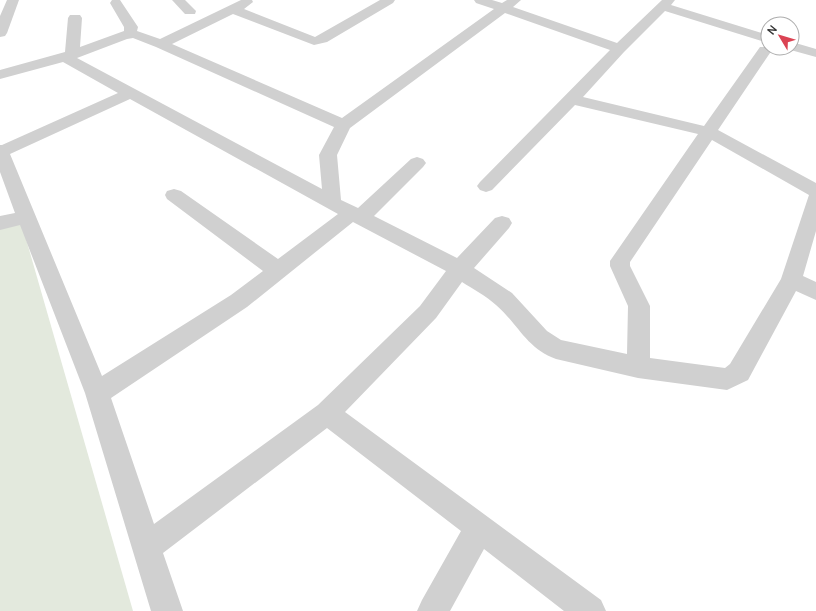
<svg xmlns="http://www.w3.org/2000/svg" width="816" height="611" font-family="Manrope,sans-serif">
<rect width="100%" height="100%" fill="#fff"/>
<!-- green -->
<path fill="#e3e9dd" d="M20,218L133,611H0V224Z"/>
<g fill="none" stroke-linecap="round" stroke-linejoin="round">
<!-- minor -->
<g fill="#d0d0d0" fill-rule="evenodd">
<path d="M7,0H19L7,33L5,36L0,37V16Z"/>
<path d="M112,0H120L138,27L137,31L160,39L241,0H252L253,2L244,9L315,37L380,0H395L393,3L327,42L314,45L233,14L172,44L342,118L494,9L476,3L474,0H492L502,3L507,0H521L513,7L617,43L662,0H675L671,5L768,35V43L665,11L624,52L583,97L704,126L760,47H768L772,50L718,130L816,183V231L803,276L816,282V300L796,291L748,380L727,390L638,378L556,359C527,349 518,324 496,305C486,296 473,289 462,282L436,318L345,412L601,600L606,611H564L484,549L450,611H417L422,600L461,531L327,428L163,553L183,611H151L85,393L20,225L0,230V216L15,213L0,172V145H2L118,93L63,62L0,79V70L65,52L68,18L70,15H80L82,18L80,47L124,31V27L110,3ZM505,13L610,50L480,182L477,186L480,190L486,192L492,190L575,105L698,134L610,261V266L628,306L627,354L561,340L547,331L512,293L474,268L509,228L512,223L509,218L502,216L495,218L457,258L374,216L423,167L426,163L423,159L417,157L411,159L358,208L341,200L337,155L350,128ZM133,38L156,47L334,127L319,155L322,189L77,58L127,39ZM130,99L338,214L278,259L181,191L174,189L167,191L165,195L167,199L263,271L231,295L102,376L10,154ZM712,140L809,195L781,279L730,364L725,368L650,358V306L630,266V262ZM353,222L446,271L420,306L318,405L154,524L111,398L247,307Z"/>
<path d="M172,0H185L196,11L195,14H185Z"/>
<path d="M792,42L816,49V57L787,49L792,48Z"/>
</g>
</g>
<!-- north arrow -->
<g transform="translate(780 36) rotate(308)"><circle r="19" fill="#ffffff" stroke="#adadad"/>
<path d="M0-3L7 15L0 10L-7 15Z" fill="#db4353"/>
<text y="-6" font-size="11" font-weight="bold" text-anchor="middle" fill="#333333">N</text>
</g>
</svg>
